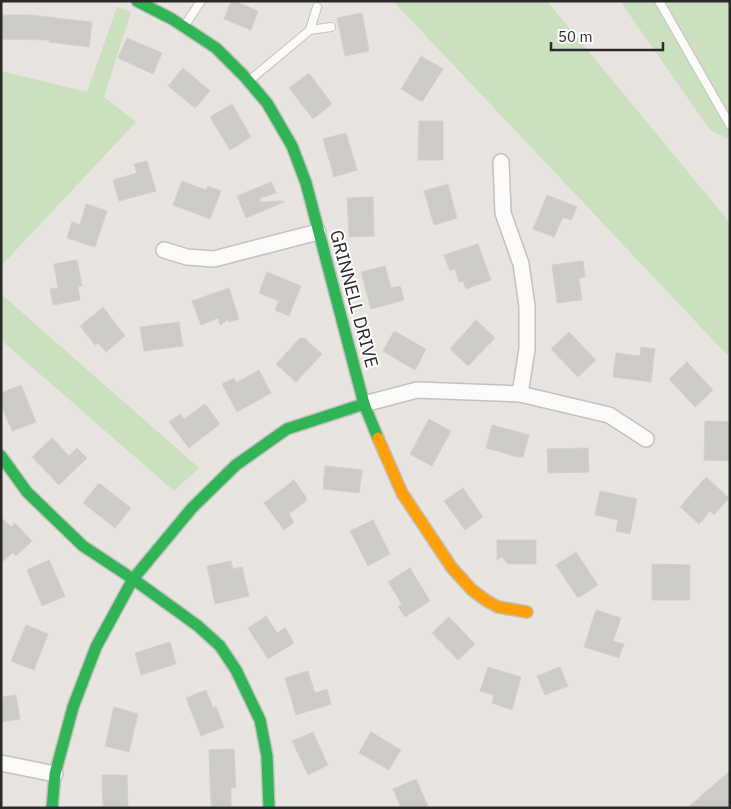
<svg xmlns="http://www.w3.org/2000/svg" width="731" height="809" font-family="'IBM Plex Sans',sans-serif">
<rect width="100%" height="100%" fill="#e8e5e1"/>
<!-- green -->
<g fill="#cbe0be">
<path d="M393,1H547L730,223V358Z"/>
<path d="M620,1H730V140L710,130Z"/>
<path d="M117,7L131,12L104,97L136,122L1,266V71L87,92Z"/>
<path d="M1,294L199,468L174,491L1,340Z"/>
</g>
<!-- building -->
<g fill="#cdcbc8" stroke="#d3d1cd">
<path d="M231,1H235L258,11L251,30L224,19Z"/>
<path d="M362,13L369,51L345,56L337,18Z"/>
<path d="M1,15H30L92,22L89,47L49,42L50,40L1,39Z"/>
<path d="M127,38L162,53L153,74L118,58Z"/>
<path d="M421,56L443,69L422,102L401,89Z"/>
<path d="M183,68L210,91L195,108L168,86Z"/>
<path d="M309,73L332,104L313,119L289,88Z"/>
<path d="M232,104L251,137L230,150L210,117Z"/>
<path d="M419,121H443V160H418Z"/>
<path d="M346,133L357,170L334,177L323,139Z"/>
<path d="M147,161L156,191L119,201L113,180L137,173L134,164Z"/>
<path d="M182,181L206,190L208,186L221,191L210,219L173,205Z"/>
<path d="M271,182L276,193L260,198V202L284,201V202L246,218L237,196Z"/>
<path d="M448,184L457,218L434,225L424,191Z"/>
<path d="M547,195L577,207L571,220L563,217L554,237L533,229Z"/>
<path d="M373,197L374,236L349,237L347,198Z"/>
<path d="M86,204L107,211L95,247L67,238L72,222L80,225Z"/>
<path d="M478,244L491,280L466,289L463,281L459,282L455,269L450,271L444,255Z"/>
<path d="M77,260L82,286L78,287L80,300L53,305L50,289L58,288L54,264Z"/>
<path d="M583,261L585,277L579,278L582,300L557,303L552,265Z"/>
<path d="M385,266L391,288L400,286L404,300L371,309L361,272Z"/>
<path d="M267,272L301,286L289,316L275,310L279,301L259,293Z"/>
<path d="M229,288L239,319L230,322L227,320L220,325L218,318L201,325L192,301Z"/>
<path d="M103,307L125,336L106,352L98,343L95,345L80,326Z"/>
<path d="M476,320L495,338L468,366L450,349Z"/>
<path d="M179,322L183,346L144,351L140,327Z"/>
<path d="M394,331L426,349L415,370L383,351Z"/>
<path d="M569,332L596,360L578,377L551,349Z"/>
<path d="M300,338H304L322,354L296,382L276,364Z"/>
<path d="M641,347L655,349L651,382L613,377L616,353L640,356Z"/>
<path d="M687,362L713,390L695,407L669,379Z"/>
<path d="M259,370L271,393L237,412L222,384L234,378L236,383Z"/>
<path d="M21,385L36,422L12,431L1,405V393Z"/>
<path d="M205,404L220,424L189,448L169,422L180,414L184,419Z"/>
<path d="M429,419L451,431L432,466L410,454Z"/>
<path d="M705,421L730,422V461L704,460Z"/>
<path d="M492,425L529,435L523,457H518L486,448Z"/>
<path d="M52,438L69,456L77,448L87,458L59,485L32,457Z"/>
<path d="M588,448L589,472L548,473L547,449Z"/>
<path d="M325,466L362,470L359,493L323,489Z"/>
<path d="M706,477L729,498L714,515L710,511L699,524L680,507Z"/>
<path d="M294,480L306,497V501L289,514L294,522L284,530L264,503Z"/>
<path d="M99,483L131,508L115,528L83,503Z"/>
<path d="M463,488L483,517L465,530L444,501Z"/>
<path d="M600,491L637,499L630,534L616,531L618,520L595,515Z"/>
<path d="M1,517L11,527L15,523L32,541L16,556L13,552L1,563Z"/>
<path d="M373,520L390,554L368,566L350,531Z"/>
<path d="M497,540H536V564H508L502,557L497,560Z"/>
<path d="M576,552L598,585L578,598L556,565Z"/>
<path d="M49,560L65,596L42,606L27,570Z"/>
<path d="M231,561L233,569L242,567L249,596L215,604L207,566Z"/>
<path d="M652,564L690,565V600H652Z"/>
<path d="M410,568L430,601L405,617L398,606L402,604L388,582Z"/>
<path d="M596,610L621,618L613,641L624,644L619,658L584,647Z"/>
<path d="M266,616L277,633L285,628L294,643L268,659L248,628Z"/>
<path d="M449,617L475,644L458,660L432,633Z"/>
<path d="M26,625L48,634L34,670L11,661Z"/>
<path d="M170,642L176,664L141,675L135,653Z"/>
<path d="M488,667L521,677L512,710L492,703L494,695L480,691Z"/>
<path d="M560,667L568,686L545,695L537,676Z"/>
<path d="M308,671L315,693L327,689L331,704L296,715L285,678Z"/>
<path d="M206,690L213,708L216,707L224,727L201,736L186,698Z"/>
<path d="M16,695L20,719L1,722V697Z"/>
<path d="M114,707L138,714L129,752L105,746Z"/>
<path d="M313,732L328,765L308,775L292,741Z"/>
<path d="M371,732L401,750L389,770L359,753Z"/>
<path d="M234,749L236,788H231V808H211L209,750Z"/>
<path d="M730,771V808H687Z"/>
<path d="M102,775H127L128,808H103Z"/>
<path d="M416,779L429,808H401L393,789Z"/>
</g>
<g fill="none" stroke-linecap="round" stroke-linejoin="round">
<!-- lane casing -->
<g stroke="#c2c1c0" stroke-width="10">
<g id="lane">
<path d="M659,1L730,125"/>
<path d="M185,25L201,1"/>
<path d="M310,30L331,27"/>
<path d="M250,80L310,30L317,7"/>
</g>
</g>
<!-- street casing -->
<g stroke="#c2c1c0" stroke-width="18">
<g id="street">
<path d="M501,162L503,213L521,264L527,306V349L520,394"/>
<path d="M164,250L187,257L214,259L318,232"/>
<path d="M364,404L417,390L520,394L609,415L646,439"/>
<path d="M1,763L55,774"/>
</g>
</g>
<!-- fast casing -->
<g stroke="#c2c1c0" stroke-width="14">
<g id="fast">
<path d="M137,1L172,19L216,48L244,76L267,103L292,146L306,183L364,404L378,438"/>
<path d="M1,456L27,492L83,546L133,579L198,626L220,646L236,670L260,720L267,756L269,808"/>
<path d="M52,808L55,774L73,707L96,647L133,579L192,508L236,465L287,429L364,404"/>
</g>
</g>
<!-- slow casing -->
<g stroke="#c2c1c0" stroke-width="14">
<path id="slow" d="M378,438L402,493L452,568L472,590L487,601L498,607L527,612"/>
</g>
<!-- lane -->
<use href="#lane" stroke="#fcfbfa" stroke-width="8"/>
<!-- street -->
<use href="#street" stroke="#fcfbfa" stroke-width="15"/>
<!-- fast -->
<use href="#fast" stroke="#30b455" stroke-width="11"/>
<!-- slow -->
<use href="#slow" stroke="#ff9f0a" stroke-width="11"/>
</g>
<g text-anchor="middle" stroke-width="4" stroke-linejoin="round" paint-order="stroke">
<!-- street labels -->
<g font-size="18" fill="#2a2a2a" stroke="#fff">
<text transform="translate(354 299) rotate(75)" y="6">GRINNELL DRIVE</text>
</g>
</g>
<!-- border -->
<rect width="731" height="809" fill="none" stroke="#2a2a2a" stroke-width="5"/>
<!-- scale -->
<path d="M551 42v8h112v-8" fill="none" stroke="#2a2a2a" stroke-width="2.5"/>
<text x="558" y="42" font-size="15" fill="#2a2a2a" stroke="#ffffff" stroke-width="4" paint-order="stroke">50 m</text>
</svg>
